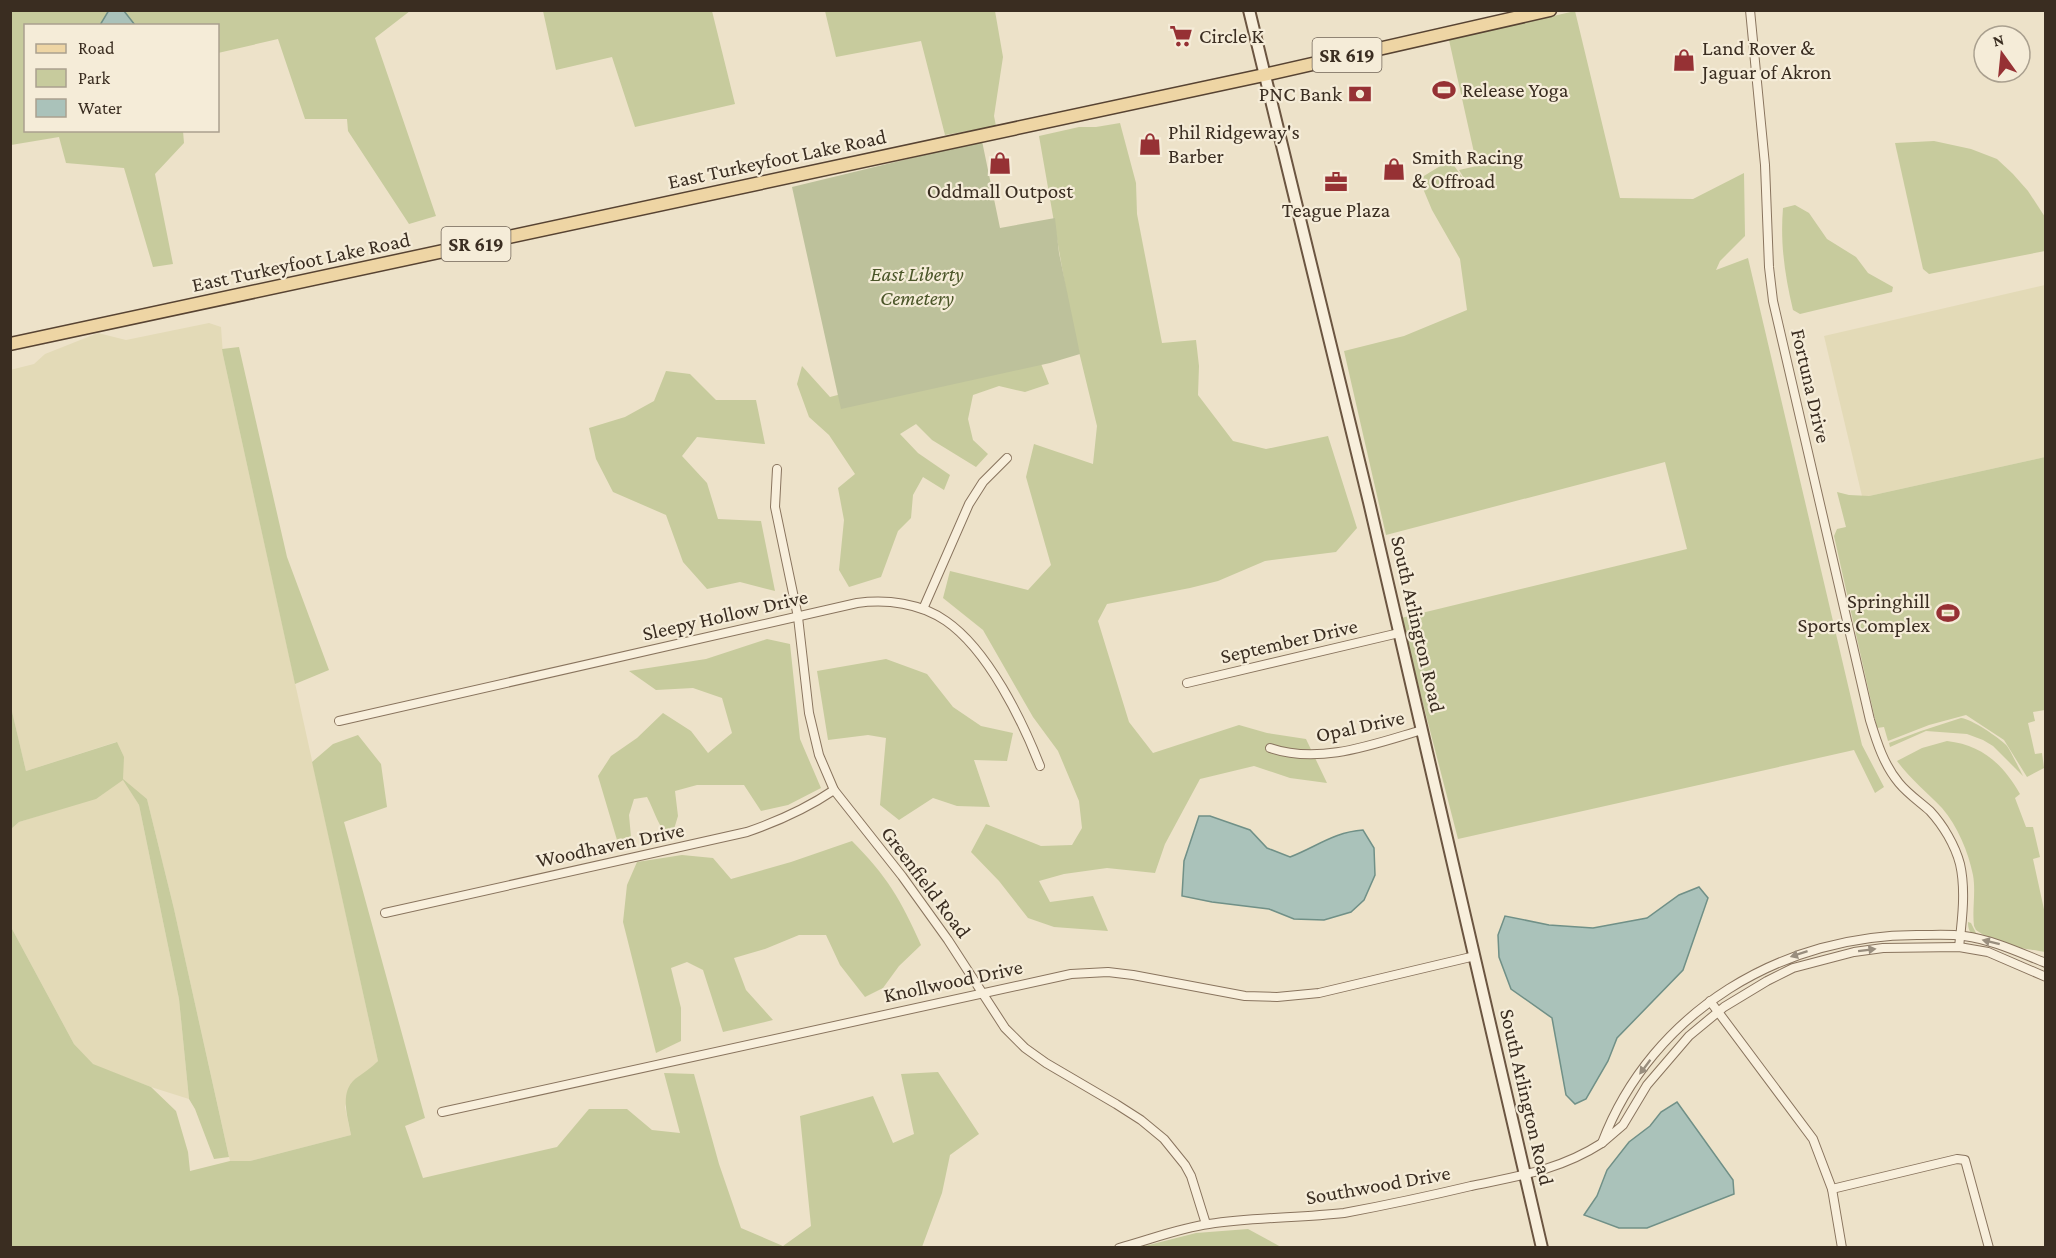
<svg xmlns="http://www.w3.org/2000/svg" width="2056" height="1258" font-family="'Crimson Pro',serif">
<rect width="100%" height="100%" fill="#ede2c9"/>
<!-- farmland -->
<g fill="#e3dab7">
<path d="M2045,285V457L1869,496H1862L1824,336Z"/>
<path d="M209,323L221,327L223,355L378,1061L367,1072L354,1080L345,1107L351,1135L250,1161H230L174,909L147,799L125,782L139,805L179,999L189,1099L151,1087L93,1065L74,1044L11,927V829L19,822L96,798L123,779L116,742L26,771L10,703V370L34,364L45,354L98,333L126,340Z"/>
</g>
<!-- green -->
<g fill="#c7cb9d">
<path d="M11,11H410L375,38L436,216L409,224L348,131L347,119H305L278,39L218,53V26H26V130L183,131L184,143L155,174L173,264L153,267L124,168L66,163L59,137L11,145Z"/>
<path d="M543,11H712L735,104L635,127L612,57L556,70Z"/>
<path d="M825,11H995L1003,57L994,116L996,126L945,135L921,41L836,57Z"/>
<path d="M1575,11L1620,198L1693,199L1744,173L1745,236L1720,261L1716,270L1748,258L1862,745L1884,787L1875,793L1854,750L1458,839L1401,618L1687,549L1665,462L1386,535L1344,351L1404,336L1467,310L1460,259L1432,210L1419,179L1450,160L1470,188L1459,170L1477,166L1449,40Z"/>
<path d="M1120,123L1136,183L1137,214L1162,343L1196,340L1199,366L1198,395L1233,441L1266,449L1328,436L1357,528L1336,552L1265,561L1218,581L1190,588L1107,604L1098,621L1129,722L1153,753L1239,725L1267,733L1306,739L1327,783L1290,778L1254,766L1200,779L1165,844L1155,873L1107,868L1064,874L1039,881L1050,902L1093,896L1108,931L1054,927L1028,918L999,881L971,852L986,824L1041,846L1072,845L1082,828L1079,801L1058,751L1033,717L983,630L943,598L950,571L1028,590L1051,565L1026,477L1034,444L1093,464L1097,426L1071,319L1039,136L1079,127H1096Z"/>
<path d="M1934,141L1971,149L1997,159L2013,174L2028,191L2045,217V251L1929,274L1923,269L1895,143Z"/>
<path d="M1795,205L1809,213L1827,239L1856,257L1868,273L1893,287L1892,292L1800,314L1793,310C1785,276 1780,244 1783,208Z"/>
<path d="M239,347L287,557L329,670L295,684L223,355L222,349Z"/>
<path d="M1038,356L1049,384L1025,392L999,386L973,395L968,419L973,440L988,454L976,467L932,440L916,424L900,434L918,453L950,475L944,490L923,477L913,495L911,518L898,531L881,577L849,587L839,570L844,520L838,488L855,474L829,435L809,417L797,384L802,366L830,397L849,392Z"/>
<path d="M666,371L690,374L716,400H756L765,444L697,437L682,456L707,483L718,519L761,521L775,591L740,582L707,589L683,562L666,515L613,492L596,459L589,428L625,417L654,401Z"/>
<path d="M2045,457V710L2033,712L2035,721L2028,723L2035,754L2042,753L2044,768L2027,777L2004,740L1966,715L1929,725L1888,741L1884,727L1877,728L1834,536L1837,529L1846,527L1837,492L1849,495L1869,496Z"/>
<path d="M767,639L790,644L800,739L821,788L788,805L761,811L744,785H697L675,791L678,816L671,839C658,827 655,812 647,797L634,799L629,815L631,837L617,840L598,776L611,756L637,738L663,713L691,731L708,753L732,733L722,698L693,688L656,690L629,671L706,659Z"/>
<path d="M886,659L927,674L953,707L981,726L1013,733L1007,761L974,760L990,807L957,806L933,798L899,820L880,805L886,738L868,735L828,740L817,671Z"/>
<path d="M10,703L26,771L117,742L124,757L123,779L147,799L174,909L229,1157L214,1159L195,1109L189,1099L179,999L139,805L123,780L96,799L19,822L11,829Z"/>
<path d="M1961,718C1970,718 2000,738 2007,746C2010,750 2020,770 2023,776L1993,746L1983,740L1967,734L1926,731L1890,747L1889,743L1921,731Z"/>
<path d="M358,735L381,764L387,807L344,822L425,1118L405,1126L423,1178L557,1147L589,1109H627L652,1130L680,1133L664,1073L694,1074L719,1164L741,1228L783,1246L811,1226L800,1116L873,1096L893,1143L914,1134L901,1074L938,1072L979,1134L950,1155L942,1193L922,1247H11V927L74,1044L93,1064L151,1087L176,1111L188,1152L190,1171L230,1161H250L351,1135C348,1117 339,1093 355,1079C363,1073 371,1068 378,1061L312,762L333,744Z"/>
<path d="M1947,741C1982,745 2003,764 2020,794L2015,798L2026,827H2033L2040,857L2033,859L2045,914V952C2028,949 1988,944 1974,935C1969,932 1968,928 1968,922L1971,923L1976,933L1985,936L1976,930L1974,926C1972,909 1976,892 1973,875C1968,851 1958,827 1942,808C1927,792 1910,779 1897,761L1922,748Z"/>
<path d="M852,841C887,876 901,900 921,945L899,966L883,988L865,997L840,965L826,935H799L765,949L734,958L746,990L773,1020L723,1032L703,970L687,962L671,968L681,1008V1041L656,1053L623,922L627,885L637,862L682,855L713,858L731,879L791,862Z"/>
<path d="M1248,1229L1281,1247H1141L1196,1233Z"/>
</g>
<!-- cemetery -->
<path fill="#bdc19b" d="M982,141L1000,228L1055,218L1059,253L1080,354L1050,363L841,409L792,187Z"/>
<!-- water -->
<g fill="#aac2ba" stroke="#709087" stroke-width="1.5">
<path d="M109,10L124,11L135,25H100Z"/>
<path d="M1199,816H1210L1250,830L1267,848L1290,857C1316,847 1334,832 1363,830L1374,848L1375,875L1364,900L1351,912L1324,920L1294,919L1269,909L1212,902L1182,896L1184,861Z"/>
<path d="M1699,887L1708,898L1683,970L1617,1038L1608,1061L1586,1099L1575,1104L1566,1095L1552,1018L1511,989L1499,957L1498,935L1505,916L1549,925L1593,928L1647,918L1679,895Z"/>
<path d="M1677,1102L1733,1180L1734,1194L1647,1228H1619L1584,1215L1597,1196L1607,1170L1629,1142L1650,1126L1661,1112Z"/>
</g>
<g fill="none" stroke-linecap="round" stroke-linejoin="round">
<!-- minor casing -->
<g stroke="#89745e" stroke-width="10">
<g id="minor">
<path d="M1750,10L1765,165L1769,267L1773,301L1870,720C1877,743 1884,765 1899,783C1908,794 1920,802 1930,811C1943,825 1955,845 1960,864C1966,890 1962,921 1959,947"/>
<path d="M777,469L775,507L798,617L809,713L819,755L834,790L902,876L948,940L1005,1028L1025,1048L1046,1063L1116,1104L1141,1120L1164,1139L1185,1165L1191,1176L1206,1224"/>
<path d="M923,609L969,504L983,482L1007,458"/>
<path d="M1187,683L1399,633"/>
<path d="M339,721L857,603C887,599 920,603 946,621C988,650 1022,720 1040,766"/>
<path d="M1270,748C1320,765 1374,744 1422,730"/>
<path d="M385,913L747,832C779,821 806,809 834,790"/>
<path d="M2046,963C2018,952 1993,940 1964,936C1950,934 1936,935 1922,935C1784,933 1652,1011 1602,1143L1623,1125L1647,1085L1689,1036L1724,1007L1767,981L1793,968L1854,952L1883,948L1959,947L1988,952L2046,977"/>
<path d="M1710,1001L1813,1139L1832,1189L1842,1248"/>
<path d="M442,1112L1071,974L1108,972L1133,975L1245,996L1277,997L1319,993L1475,956"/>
<path d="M1832,1189L1957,1159L1965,1160L1989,1248"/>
<path d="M1119,1248C1149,1240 1179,1228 1209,1224C1254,1217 1299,1218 1344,1213C1387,1205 1429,1196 1471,1186C1519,1176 1560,1170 1602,1143"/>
</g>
</g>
<!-- secondary casing -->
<g stroke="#6b5541" stroke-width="14">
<path id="secondary" d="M1249,10L1369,502L1542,1248"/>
</g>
<!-- primary casing -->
<g stroke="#574332" stroke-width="15">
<path id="primary" d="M10,344L1264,75L1550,10"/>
</g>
<!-- minor -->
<use href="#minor" stroke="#f8efdc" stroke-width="8"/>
<!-- secondary -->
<use href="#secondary" stroke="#f8efdc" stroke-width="10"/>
<!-- primary -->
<use href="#primary" stroke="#eed5a4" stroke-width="12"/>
</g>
<!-- one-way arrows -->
<defs><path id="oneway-solid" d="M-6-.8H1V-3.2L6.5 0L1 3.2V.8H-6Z" transform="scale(1.5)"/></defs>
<g fill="#998e7e">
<use href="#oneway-solid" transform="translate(1991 942) rotate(-166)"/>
<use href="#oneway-solid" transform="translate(1867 950) rotate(-7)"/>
<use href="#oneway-solid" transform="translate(1799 954) rotate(162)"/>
<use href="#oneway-solid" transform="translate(1645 1067) rotate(127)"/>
</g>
<!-- icons -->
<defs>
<g id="supermarket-bare" transform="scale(1.8)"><path d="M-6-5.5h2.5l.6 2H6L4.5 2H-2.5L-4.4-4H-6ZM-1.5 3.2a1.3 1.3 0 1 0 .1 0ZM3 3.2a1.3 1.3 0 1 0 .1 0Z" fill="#963134" stroke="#f5ecd8" stroke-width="2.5" paint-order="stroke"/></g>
<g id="shop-bare" transform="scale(1.8)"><path d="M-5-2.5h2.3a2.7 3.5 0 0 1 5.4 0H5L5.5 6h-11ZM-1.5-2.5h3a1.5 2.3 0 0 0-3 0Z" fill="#963134" stroke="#f5ecd8" stroke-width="2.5" paint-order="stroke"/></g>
<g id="stadium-bare" transform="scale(1.8)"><path d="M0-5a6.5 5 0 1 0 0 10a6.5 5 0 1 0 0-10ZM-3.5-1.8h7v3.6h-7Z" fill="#963134" stroke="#f5ecd8" stroke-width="2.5" paint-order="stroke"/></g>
<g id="bank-bare" transform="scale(1.8)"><path d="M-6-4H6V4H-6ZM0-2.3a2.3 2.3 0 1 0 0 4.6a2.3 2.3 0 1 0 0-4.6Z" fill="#963134" stroke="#f5ecd8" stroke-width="2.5" paint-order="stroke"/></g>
<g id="office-bare" transform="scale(1.8)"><path d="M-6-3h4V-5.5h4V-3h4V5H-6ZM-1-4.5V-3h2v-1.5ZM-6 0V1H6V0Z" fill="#963134" stroke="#f5ecd8" stroke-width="2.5" paint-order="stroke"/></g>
</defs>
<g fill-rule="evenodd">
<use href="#supermarket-bare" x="1181" y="36"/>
<use href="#shop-bare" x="1684" y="60"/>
<use href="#stadium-bare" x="1444" y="90"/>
<use href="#bank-bare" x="1360" y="94"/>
<use href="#shop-bare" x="1150" y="144"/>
<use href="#shop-bare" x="1000" y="163"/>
<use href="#shop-bare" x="1394" y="169"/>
<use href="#office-bare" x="1336" y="182"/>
<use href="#stadium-bare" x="1948" y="613"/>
</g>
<g text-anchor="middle" stroke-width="4.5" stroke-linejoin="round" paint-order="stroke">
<!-- shield labels -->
<g fill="#f5ecd8" stroke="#726658" stroke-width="1.5">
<rect x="1312.5" y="38" width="69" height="34" rx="4.5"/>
<rect x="441.5" y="227" width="69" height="34" rx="4.5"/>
</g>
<g font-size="20" font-weight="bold" fill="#3a2d21">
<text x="1347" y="62">SR 619</text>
<text x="476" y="251">SR 619</text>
</g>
<!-- poi labels -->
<g font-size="21" fill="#3a2d21" stroke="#f5ecd8" text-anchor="start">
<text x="1199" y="43">Circle K</text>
<text x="1702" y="55">Land Rover &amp;<tspan x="1702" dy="24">Jaguar of Akron</tspan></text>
<text x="1462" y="97">Release Yoga</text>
<text x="1342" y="101" text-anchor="end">PNC Bank</text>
<text x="1168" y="139">Phil Ridgeway's<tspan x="1168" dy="24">Barber</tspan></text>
<text x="1412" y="164">Smith Racing<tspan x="1412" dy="24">&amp; Offroad</tspan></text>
<text x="1000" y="198" text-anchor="middle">Oddmall Outpost</text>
<text x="1336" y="217" text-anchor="middle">Teague Plaza</text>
<text x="1930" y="608" text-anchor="end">Springhill<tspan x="1930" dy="24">Sports Complex</tspan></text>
</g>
<!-- street labels -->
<g font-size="21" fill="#3a2d21" stroke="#f5ecd8">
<text transform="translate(777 159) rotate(-12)" y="7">East Turkeyfoot Lake Road</text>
<text transform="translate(301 262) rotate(-12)" y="7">East Turkeyfoot Lake Road</text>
<text transform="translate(1811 386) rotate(77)" y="7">Fortuna Drive</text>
<text transform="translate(725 615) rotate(-13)" y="7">Sleepy Hollow Drive</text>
<text transform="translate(1418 624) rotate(77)" y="7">South Arlington Road</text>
<text transform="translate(1289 641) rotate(-13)" y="7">September Drive</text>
<text transform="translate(1360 726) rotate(-12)" y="7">Opal Drive</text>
<text transform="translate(610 845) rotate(-12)" y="7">Woodhaven Drive</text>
<text transform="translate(926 882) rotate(53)" y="7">Greenfield Road</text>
<text transform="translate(953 981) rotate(-12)" y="7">Knollwood Drive</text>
<text transform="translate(1527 1097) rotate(77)" y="7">South Arlington Road</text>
<text transform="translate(1378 1185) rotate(-10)" y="7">Southwood Drive</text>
</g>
<!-- park labels -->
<g font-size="21" font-style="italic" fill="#4b5629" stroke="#f5ecd8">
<text x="917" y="281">East Liberty<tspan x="917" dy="24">Cemetery</tspan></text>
</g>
</g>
<!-- border -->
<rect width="2056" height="1258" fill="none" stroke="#3a2d21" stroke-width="24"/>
<!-- legend -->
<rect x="24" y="24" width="195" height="108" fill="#f5ecd8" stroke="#aaa08f" stroke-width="1.5"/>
<rect x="36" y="44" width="30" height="9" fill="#eed5a4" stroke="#aaa08f" stroke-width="1.5"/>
<text x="78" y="54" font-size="18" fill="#3a2d21">Road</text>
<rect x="36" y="69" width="30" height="18" fill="#c7cb9d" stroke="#aaa08f" stroke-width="1.5"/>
<text x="78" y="84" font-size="18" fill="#3a2d21">Park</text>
<rect x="36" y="99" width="30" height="18" fill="#aac2ba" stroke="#aaa08f" stroke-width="1.5"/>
<text x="78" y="114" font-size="18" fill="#3a2d21">Water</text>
<!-- north arrow -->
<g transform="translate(2002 54) rotate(345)"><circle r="28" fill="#f5ecd8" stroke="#aaa08f" stroke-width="1.5"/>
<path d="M0-4.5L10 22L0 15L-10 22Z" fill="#963134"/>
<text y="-9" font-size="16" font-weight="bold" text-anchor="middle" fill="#3a2d21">N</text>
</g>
</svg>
